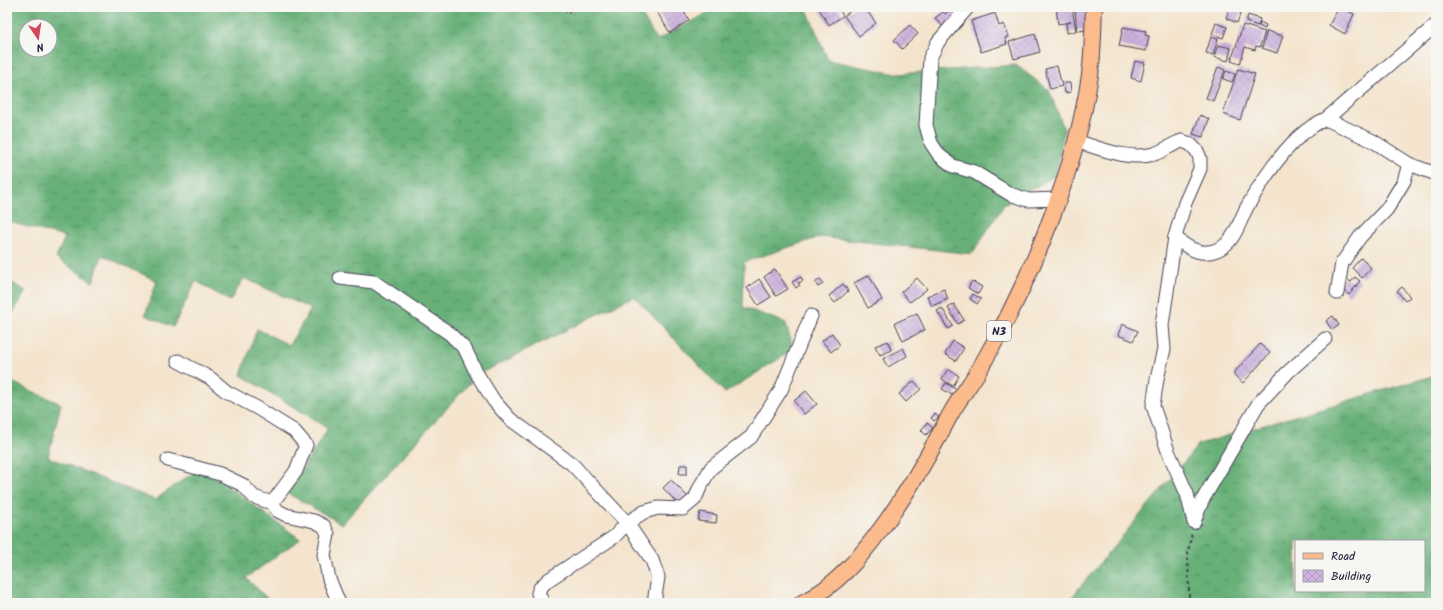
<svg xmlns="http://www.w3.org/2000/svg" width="1443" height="610" font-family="Kalam,sans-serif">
<defs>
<pattern id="forest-crowns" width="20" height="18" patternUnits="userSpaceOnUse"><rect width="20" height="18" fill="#68b078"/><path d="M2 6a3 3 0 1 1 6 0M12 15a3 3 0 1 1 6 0" fill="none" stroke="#558f64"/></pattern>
<pattern id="building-cross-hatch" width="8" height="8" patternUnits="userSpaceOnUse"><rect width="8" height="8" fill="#ccb2dd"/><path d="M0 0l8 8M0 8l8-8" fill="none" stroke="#af99bf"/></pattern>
</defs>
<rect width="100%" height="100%" fill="#f6f6f2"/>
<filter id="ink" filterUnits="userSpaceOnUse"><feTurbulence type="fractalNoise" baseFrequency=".025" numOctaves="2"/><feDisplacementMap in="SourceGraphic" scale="8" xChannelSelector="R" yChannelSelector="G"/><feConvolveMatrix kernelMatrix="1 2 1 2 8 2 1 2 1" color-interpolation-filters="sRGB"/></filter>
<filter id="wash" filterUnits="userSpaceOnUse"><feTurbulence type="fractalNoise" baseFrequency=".012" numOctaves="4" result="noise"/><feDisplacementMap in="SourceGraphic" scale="16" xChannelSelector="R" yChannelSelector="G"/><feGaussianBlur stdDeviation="0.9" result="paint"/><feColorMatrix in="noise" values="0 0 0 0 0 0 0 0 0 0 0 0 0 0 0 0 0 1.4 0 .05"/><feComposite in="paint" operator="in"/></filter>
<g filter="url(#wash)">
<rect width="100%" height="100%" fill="#f4e4cd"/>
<!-- forest -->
<g fill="url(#forest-crowns)" stroke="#45695a" fill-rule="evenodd">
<path d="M7,7H637L657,40L719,7H806L828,60L896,74L1016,65L1049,90L1064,129L1056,175L1004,205L972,254L820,237L744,262L743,307L786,323L793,350L725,393L634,296L477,375L342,524L287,493L328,428L241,375L257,329L289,345L311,309L244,278L230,301L196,281L173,327L145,315L157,281L102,255L93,282L56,258L65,237L9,222L7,224ZM26,26H50V50H26Z"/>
<path d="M7,280L26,291L7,324Z"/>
<path d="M1436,375V603H1067L1199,444ZM1296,541H1424V591H1296Z"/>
<path d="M7,380L61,404L48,457L155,500L201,467L300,539L246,578L272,603H7Z"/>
</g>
<g id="blocks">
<!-- building -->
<g fill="url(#building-cross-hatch)">
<path d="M561,7H573L568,13Z"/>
<path d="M654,7H681L689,20L670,33Z"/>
<path d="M818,7H838L843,16L829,25Z"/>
<path d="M856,7H864L876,23L859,36L844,16Z"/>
<path d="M1056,7H1072L1076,31L1067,33L1066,23L1071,22L1058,24Z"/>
<path d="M1230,7H1243L1237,23L1226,18Z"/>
<path d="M1339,7L1354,14L1345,34L1329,25Z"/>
<path d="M952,8L958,15L943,27L935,18L943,12L945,14Z"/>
<path d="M1086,8L1088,30L1077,31L1075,9Z"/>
<path d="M995,13L999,26L1004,24L1009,37L1005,38L1007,44L981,52L971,21Z"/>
<path d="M1248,15L1260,19L1258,26L1246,22Z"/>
<path d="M1260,22L1266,25L1265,29L1259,26Z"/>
<path d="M1216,23L1227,27L1223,38L1212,34Z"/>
<path d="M910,25L918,34L902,49L894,40Z"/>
<path d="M1243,25L1265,32L1260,47L1256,46L1255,50L1245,47L1240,64L1231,61Z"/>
<path d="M1123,27L1146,31L1145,35L1149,36L1146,51L1119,46Z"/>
<path d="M1267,31L1283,36L1277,53L1262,48Z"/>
<path d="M1035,34L1040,52L1014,59L1009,42Z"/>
<path d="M1211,37L1218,39L1213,55L1206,53Z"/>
<path d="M1218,45L1231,48L1228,61L1214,57Z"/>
<path d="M1135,61L1145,63L1141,81L1131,78Z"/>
<path d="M1057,66L1062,86L1050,89L1045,69Z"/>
<path d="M1218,67L1225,70L1213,101L1206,98Z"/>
<path d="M1238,69L1255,74L1240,120L1223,114Z"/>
<path d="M1226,71L1235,74L1232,82L1223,79Z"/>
<path d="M1064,83H1070L1071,92L1065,93Z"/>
<path d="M1200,115L1209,119L1203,137L1193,134Z"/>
<path d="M1361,258L1371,268L1362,278L1352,268Z"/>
<path d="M775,269L788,289L776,296L764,277Z"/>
<path d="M869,275L882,300L868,308L854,283Z"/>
<path d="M801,277L803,281L798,283L800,285L796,288L792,282Z"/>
<path d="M1355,277L1360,281L1349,295L1338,286L1345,278L1351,282Z"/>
<path d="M917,278L927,289L910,302L901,292Z"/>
<path d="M759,279L771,297L758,305L747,288Z"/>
<path d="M820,279L823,284L818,287L815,283Z"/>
<path d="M972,281L982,287L978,294L968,288Z"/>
<path d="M843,284L848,291L835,303L829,296Z"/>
<path d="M1402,287L1410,297L1405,301L1397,291Z"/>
<path d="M944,289L948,299L932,306L927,296Z"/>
<path d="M973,294L981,299L977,304L970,299Z"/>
<path d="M954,304L964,320L958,324L948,308Z"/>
<path d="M942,308L953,326L948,329L937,311Z"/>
<path d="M917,313L925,330L903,341L895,323Z"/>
<path d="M1333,316L1339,325L1332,330L1326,321Z"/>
<path d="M1122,324L1138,331L1133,341L1118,335Z"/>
<path d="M832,333L840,345L831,352L822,341Z"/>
<path d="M888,341L891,350L880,355L875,346Z"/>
<path d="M953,341L964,348L956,361L945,354Z"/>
<path d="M1260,344L1270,353L1243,383L1233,374Z"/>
<path d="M903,348L907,356L888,367L883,359Z"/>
<path d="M948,369L959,376L953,386L942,379Z"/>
<path d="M914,381L921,389L906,402L899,394Z"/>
<path d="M946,383L957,390L954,396L942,389Z"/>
<path d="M806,391L817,404L804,414L794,401Z"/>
<path d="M935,414L939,417L934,421L931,418Z"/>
<path d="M927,423L933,428L926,435L921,430Z"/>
<path d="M680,465H687V474H679Z"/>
<path d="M671,480L688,497L679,505L663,488Z"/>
<path d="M700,512L717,515L716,523L698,521Z"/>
</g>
</g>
</g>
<g filter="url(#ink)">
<use href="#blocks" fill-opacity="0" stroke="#423f51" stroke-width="1"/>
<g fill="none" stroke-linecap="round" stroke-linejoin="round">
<!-- minor casing -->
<g stroke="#423f51" stroke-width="15">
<g id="minor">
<path d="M968,7L938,42L930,58L926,125L931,143L939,155L953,166L974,172L1010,194L1028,200L1059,199"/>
<path d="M1326,119L1373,141L1409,164L1436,174"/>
<path d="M1075,141C1100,148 1128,161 1154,154C1164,151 1172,144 1182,141L1190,144L1197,151L1200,158V169L1185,203L1175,237L1162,325L1164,349L1157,379L1153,406L1168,451L1187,494L1194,522"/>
<path d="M1175,237C1188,249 1203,258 1221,248C1235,240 1240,220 1247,207C1264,177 1293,132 1326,119L1436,25"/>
<path d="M340,278L374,282L449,333L465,349L477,374L494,401L510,419L572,464L627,523L652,560L658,577L654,603"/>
<path d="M1337,293L1342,263L1360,237L1387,209L1404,181L1409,164"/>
<path d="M178,361L210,378L227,392L257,408L294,431L306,445L296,471L272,503"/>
<path d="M168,460L220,474L243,485L254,497L272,503L278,511L286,515L314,521L324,526L328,534L324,555L329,579L339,603"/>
<path d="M1194,522L1202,501L1258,404L1288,372L1325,339"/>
<path d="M543,603L538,593L540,588L548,580L614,537L627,523L644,512L658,508L683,509L695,499L701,485L711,468L751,437L781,390L811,316"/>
</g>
</g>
<!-- major casing -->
<g stroke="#423f51" stroke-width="18">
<path id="major" d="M802,603C836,586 859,559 881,529C908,493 929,455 950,415C960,397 973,381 983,363C1031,279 1076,171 1090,75C1093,53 1093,30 1094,7"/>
</g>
<!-- path -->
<path stroke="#423f51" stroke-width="2" stroke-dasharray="3 3" stroke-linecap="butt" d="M1189,597L1188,551L1192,533"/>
<!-- minor -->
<use href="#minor" stroke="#fff" stroke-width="13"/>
<!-- major -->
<use href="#major" stroke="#fbbb8d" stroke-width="16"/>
</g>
</g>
<g text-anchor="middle" stroke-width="3" stroke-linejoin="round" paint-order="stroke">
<!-- shield labels -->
<rect fill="#f6f6f2" stroke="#626272" stroke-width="1" x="987" y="321" width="24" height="20" rx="3"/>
<g font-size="12" font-weight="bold" fill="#22223b">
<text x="999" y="335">N3</text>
</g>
</g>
<!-- margin -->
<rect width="1443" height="610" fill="none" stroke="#f6f6f2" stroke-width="24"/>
<!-- legend -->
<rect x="1295" y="540" width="130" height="52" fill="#f6f6f2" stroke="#a1a1a9"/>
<rect x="1303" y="553" width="20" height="6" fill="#fbbb8d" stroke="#a1a1a9"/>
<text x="1331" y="560" font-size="12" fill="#22223b">Road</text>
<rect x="1303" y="570" width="20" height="12" fill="url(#building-cross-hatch)" stroke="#a1a1a9"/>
<text x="1331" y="580" font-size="12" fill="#22223b">Building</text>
<!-- north arrow -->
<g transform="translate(38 38) rotate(167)"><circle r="19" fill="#f6f6f2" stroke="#a1a1a9"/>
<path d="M0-3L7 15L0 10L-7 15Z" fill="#d1495b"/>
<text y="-6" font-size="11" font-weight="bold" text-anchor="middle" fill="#22223b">N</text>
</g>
</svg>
